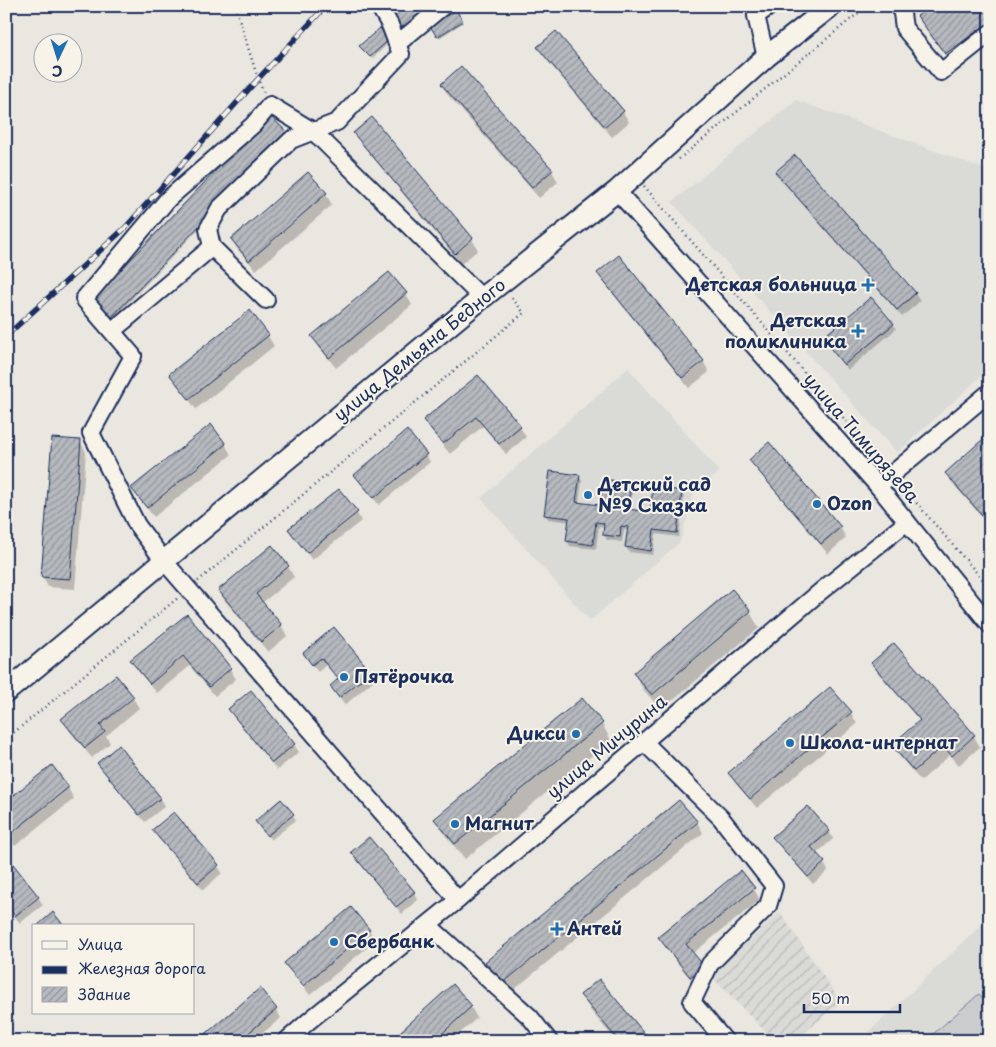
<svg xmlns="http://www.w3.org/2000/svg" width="996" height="1047" font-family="'Playpen Sans',sans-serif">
<defs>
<pattern id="industrial-furrows" width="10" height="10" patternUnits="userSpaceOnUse" patternTransform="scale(1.25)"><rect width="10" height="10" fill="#dadad6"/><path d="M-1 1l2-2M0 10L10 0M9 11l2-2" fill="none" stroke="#babbba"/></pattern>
<pattern id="building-hatch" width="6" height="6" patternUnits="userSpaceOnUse" patternTransform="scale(1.25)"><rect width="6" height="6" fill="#b6babf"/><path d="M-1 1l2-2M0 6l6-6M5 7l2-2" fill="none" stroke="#93989e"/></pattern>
</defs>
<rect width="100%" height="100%" fill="#eae7e0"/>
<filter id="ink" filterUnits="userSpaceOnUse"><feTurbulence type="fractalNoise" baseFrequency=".02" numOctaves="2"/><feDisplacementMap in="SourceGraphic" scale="10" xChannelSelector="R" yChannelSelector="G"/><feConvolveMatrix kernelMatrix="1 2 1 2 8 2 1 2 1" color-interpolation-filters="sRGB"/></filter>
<g filter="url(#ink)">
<!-- built -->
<g fill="#dadad6">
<path d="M796,100L990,171V368L897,453L672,202Z"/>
<path d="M628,368L720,472L694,492L680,542L590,621L481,498Z"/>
<path d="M990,917V1041H876L869,1032Z"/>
</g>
<!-- industrial -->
<path fill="url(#industrial-furrows)" d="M780,912L841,1002L794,1041H775L711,976Z"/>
<!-- grass -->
<path fill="#cbcccd" stroke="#737e96" d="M979,994L990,1006V1041H925Z"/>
<!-- shadow -->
<g fill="#0003">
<path d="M990,6V45L955,69L928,32L919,16Z"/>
<path d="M456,12L463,23L439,38L432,26Z"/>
<path d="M380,29L390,42L372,59L362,48Z"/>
<path d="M539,48L623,112L629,122L612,137L545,58Z"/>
<path d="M442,85L552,171L558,182L539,198L448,95Z"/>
<path d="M372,119L472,239L478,250L461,264L361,143L355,133Z"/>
<path d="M288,135L114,318L96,301Z"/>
<path d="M794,157L915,294L920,301L902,317L781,180L777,173Z"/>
<path d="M308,174L326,194L332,205L256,270L238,250L232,240Z"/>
<path d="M389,273L406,294L412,305L336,368L319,347L313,337Z"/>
<path d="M598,273L703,361L709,372L689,388L605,284Z"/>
<path d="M249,312L268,336L274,346L196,409L177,385L171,375Z"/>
<path d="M893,324L896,329L848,370L823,339Z"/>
<path d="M478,376L520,427L526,437L506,454L483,426L450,454L431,431L425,420Z"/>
<path d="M80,441L86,452L75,589L48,587L42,576Z"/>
<path d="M225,444L231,455L154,517L139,499L133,488Z"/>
<path d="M990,448V526L953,484L946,473Z"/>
<path d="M426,455L430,462L379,505L360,483L356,475Z"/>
<path d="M751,460L840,527L846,538L828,554L757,470Z"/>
<path d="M579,476L582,481L579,503L601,506L630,484L633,489L630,511L651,514L681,492L684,497L679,537L656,534L653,555L629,552L626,547L628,531L624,530L622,542L607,540L604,535L605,527L599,526L596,549L570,546L567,541L570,522L548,519L545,514Z"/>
<path d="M357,513L361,521L312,560L294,537L289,529Z"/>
<path d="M288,567L294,577L262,603L281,625L287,636L268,652L225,601L219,591Z"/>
<path d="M732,591L750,612L759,628L661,710L643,689L634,673Z"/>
<path d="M186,615L230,669L236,679L215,696L190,666L157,693L138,671L132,660Z"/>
<path d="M334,629L370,672L374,680L345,705L336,694L331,686L339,680L326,665L318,672L309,661L304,653Z"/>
<path d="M894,645L974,736L980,747L959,765L950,755L921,781L899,756L893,745L920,721L879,674L872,663Z"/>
<path d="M115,676L133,698L139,708L106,736L110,743L92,758L69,730L63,720Z"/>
<path d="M830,689L851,713L857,724L757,808L736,784L730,773Z"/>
<path d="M251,692L294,745L299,752L277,770L234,717L230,709Z"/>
<path d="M602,724L611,740L465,859L445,835L436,819Z"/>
<path d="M99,763L160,798L165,806L145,822L103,771Z"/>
<path d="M52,767L68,788L74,799L15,846L6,835V803Z"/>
<path d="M293,815L296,820L271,840L256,821Z"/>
<path d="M697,822L703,833L510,993L492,973L486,962Z"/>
<path d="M154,830L218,866L222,873L203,890L158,838Z"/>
<path d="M829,831L833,839L816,854L824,863L828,871L813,884L779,845L774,837Z"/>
<path d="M352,852L414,892L418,900L402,914L357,860Z"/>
<path d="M6,857L38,897L43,905L20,923L6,906Z"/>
<path d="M741,872L754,889L760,900L692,954L702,967L697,987L665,947L659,937Z"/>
<path d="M369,930L375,941L310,995L292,973L286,963Z"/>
<path d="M453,986L471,1007L477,1018L451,1041H391Z"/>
<path d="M260,990L276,1010L281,1018L253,1041H205Z"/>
<path d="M582,995L649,1041H616L591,1011Z"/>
</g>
<!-- building -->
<g fill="url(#building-hatch)" stroke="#1b2f5e">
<path d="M399,6H431L404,29L391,14Z"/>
<path d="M931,6H990V22L945,54L917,16Z"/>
<path d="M456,10L463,21L437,37L430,26Z"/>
<path d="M380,28L390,39L370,57L359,46Z"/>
<path d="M556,31L624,111L605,127L537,47Z"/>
<path d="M461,66L553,170L532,188L441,84Z"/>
<path d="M269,115L288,133L112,317L93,299Z"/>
<path d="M372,117L473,238L455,254L353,133Z"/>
<path d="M795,155L916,293L897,310L775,172Z"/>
<path d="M308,172L327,193L249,261L231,239Z"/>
<path d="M619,255L704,361L682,378L597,273Z"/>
<path d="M389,272L407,293L329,358L311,336Z"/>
<path d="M871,297L894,324L844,365L822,338Z"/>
<path d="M250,310L269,335L189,399L169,374Z"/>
<path d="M478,375L521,426L499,444L476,417L443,444L423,420Z"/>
<path d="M211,424L226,444L147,508L131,488Z"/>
<path d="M407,430L427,454L374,498L354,475Z"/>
<path d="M52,438L81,440L70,579L41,577Z"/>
<path d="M983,439L990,446L989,523L945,473Z"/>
<path d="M769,442L841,527L821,544L749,460Z"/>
<path d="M550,471L580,475L576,502L600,505L603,479L631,483L627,509L650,512L653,487L682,491L677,533L654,530L651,551L625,547L628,527L621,526L620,537L603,535L604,523L596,522L593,545L566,541L569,518L544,515Z"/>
<path d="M339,489L358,512L307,553L288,529Z"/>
<path d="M272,545L289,566L256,594L282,625L261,642L218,590Z"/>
<path d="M732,589L751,611L652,695L633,673Z"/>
<path d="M187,614L231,668L209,687L183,656L150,684L130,660Z"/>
<path d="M334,627L371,672L339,698L330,686L338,679L321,658L312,665L303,653Z"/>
<path d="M894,643L975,735L952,756L943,746L914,771L891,745L920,720L871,663Z"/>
<path d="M116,675L134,697L100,725L105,732L85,748L61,719Z"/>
<path d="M830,687L852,712L750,799L728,773Z"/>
<path d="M251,690L295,744L272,763L228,709Z"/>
<path d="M582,698L603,723L455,844L434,819Z"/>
<path d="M119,745L161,798L139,815L97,763Z"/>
<path d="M52,765L69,787L8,836L6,834V801Z"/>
<path d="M281,799L294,814L267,836L255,821Z"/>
<path d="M679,800L698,822L503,983L485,962Z"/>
<path d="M808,806L830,831L811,847L825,862L808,877L772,837Z"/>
<path d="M174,812L219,865L198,883L152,830Z"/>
<path d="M369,837L415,892L396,907L351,852Z"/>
<path d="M6,855L39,897L15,916L6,905Z"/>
<path d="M741,870L755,888L686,944L704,966L690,977L658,937Z"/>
<path d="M351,907L370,930L303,986L284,963Z"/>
<path d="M53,912L64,926H37Z"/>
<path d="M599,979L651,1041H619L580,995Z"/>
<path d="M453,984L472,1006L434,1041H390Z"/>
<path d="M260,988L277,1009L239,1041H205L202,1037Z"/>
</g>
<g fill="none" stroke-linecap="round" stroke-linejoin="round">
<!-- minor casing -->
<g stroke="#1b2f5e" stroke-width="20">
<g id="minor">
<path d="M901,6L904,28L941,72L990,33"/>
<path d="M397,44L443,6"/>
<path d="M766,57L756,16L770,6"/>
<path d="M617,191L878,486L990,625"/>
<path d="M212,247L266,300"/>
<path d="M112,331L212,247L208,229L219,209L291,140L337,122L401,54L390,25L379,6"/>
<path d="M878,486L990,392"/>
<path d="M644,742L721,818L774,886L768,906L710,964L692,1002L725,1041"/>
<path d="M458,900L164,561L137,525L91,433L133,356L84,299L168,199L253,125L270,105L313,131L482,298"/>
<path d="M428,925L530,1017L549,1041"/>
<path d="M286,1041L310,1020L458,900L821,591L907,522"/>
</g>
</g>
<!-- major casing -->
<g stroke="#1b2f5e" stroke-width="24">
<path id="major" d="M6,692L164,561L482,298L617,191L766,57L831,6"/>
</g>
<!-- path -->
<g stroke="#1b2f5e" stroke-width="2.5" stroke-dasharray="1 4" stroke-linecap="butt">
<path d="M235,6L258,79L264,93"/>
<path d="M679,159L867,6"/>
<path d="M644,186L883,464"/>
<path d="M900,484L990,588"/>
<path d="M198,581L524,313L511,297L513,296"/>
<path d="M6,739L179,597"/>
</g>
<!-- minor -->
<use href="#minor" stroke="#f7f3e8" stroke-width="16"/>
<!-- major -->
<use href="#major" stroke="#f7f3e8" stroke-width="20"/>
<!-- rail casing -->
<g stroke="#1b2f5e" stroke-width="5.5">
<path id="rail" d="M6,336L125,228L258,79L326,6"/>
</g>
<!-- rail -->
<use href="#rail" stroke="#f7f3e8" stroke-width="4" stroke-dasharray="11" stroke-linecap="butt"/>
</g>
</g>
<!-- markers -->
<g fill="#1f6fb2" stroke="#f7f3e8" stroke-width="2">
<path d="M865.5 277.5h5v5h5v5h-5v5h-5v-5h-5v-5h5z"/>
<path d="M855.5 323.5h5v5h5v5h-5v5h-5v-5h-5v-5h5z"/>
<circle cx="588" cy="495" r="5"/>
<circle cx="817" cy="504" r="5"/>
<circle cx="344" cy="677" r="5"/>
<circle cx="576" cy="734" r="5"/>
<circle cx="790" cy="743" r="5"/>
<circle cx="455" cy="824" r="5"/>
<path d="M554.5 921.5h5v5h5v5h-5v5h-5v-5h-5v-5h5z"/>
<circle cx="334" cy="942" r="5"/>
</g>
<g text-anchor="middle" stroke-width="4" stroke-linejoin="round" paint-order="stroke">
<!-- poi labels -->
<g font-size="18" font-weight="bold" fill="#1b2f5e" stroke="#f7f3e8" text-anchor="start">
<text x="857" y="291" text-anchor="end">Детская больница</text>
<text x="847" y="327" text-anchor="end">Детская<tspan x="847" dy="21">поликлиника</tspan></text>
<text x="598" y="491">Детский сад<tspan x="598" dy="21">№9 Сказка</tspan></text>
<text x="827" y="510">Ozon</text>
<text x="354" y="683">Пятёрочка</text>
<text x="566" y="740" text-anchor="end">Дикси</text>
<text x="800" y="749">Школа-интернат</text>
<text x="465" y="830">Магнит</text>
<text x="567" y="935">Антей</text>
<text x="344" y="948">Сбербанк</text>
</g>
<!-- street labels -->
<g font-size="18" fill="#1b2f5e" stroke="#f7f3e8">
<text transform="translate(420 350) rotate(-39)" y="6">улица Демьяна Бедного</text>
<text transform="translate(861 438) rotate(49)" y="6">улица Тимирязева</text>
<text transform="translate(607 747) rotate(-40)" y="6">улица Мичурина</text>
</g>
</g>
<!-- margin -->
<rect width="996" height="1047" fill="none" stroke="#f7f3e8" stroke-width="25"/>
<rect x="12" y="12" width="971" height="1022" fill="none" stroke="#1b2f5e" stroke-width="2" filter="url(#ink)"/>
<!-- legend -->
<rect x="32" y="924" width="162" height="90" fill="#f7f3e8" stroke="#9fa5b1"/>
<rect x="42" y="941" width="25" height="8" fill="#f7f3e8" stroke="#9fa5b1"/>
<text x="78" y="950" font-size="15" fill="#1b2f5e">Улица</text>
<rect x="42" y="966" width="25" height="8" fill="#1b2f5e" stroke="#9fa5b1"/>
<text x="78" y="974" font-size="15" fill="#1b2f5e">Железная дорога</text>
<rect x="42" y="987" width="25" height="15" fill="url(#building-hatch)" stroke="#9fa5b1"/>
<text x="78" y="1000" font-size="15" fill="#1b2f5e">Здание</text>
<!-- north arrow -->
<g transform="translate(58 58) rotate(184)"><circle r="24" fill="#f7f3e8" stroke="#9fa5b1"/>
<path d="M0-4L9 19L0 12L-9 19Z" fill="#1f6fb2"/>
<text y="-8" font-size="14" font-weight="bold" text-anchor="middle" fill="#1b2f5e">С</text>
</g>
<!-- scale -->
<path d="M804 1004v8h96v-8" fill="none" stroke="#1b2f5e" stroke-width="2.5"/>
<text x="811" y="1004" font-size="15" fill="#1b2f5e" stroke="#f7f3e8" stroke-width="4" paint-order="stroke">50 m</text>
</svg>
